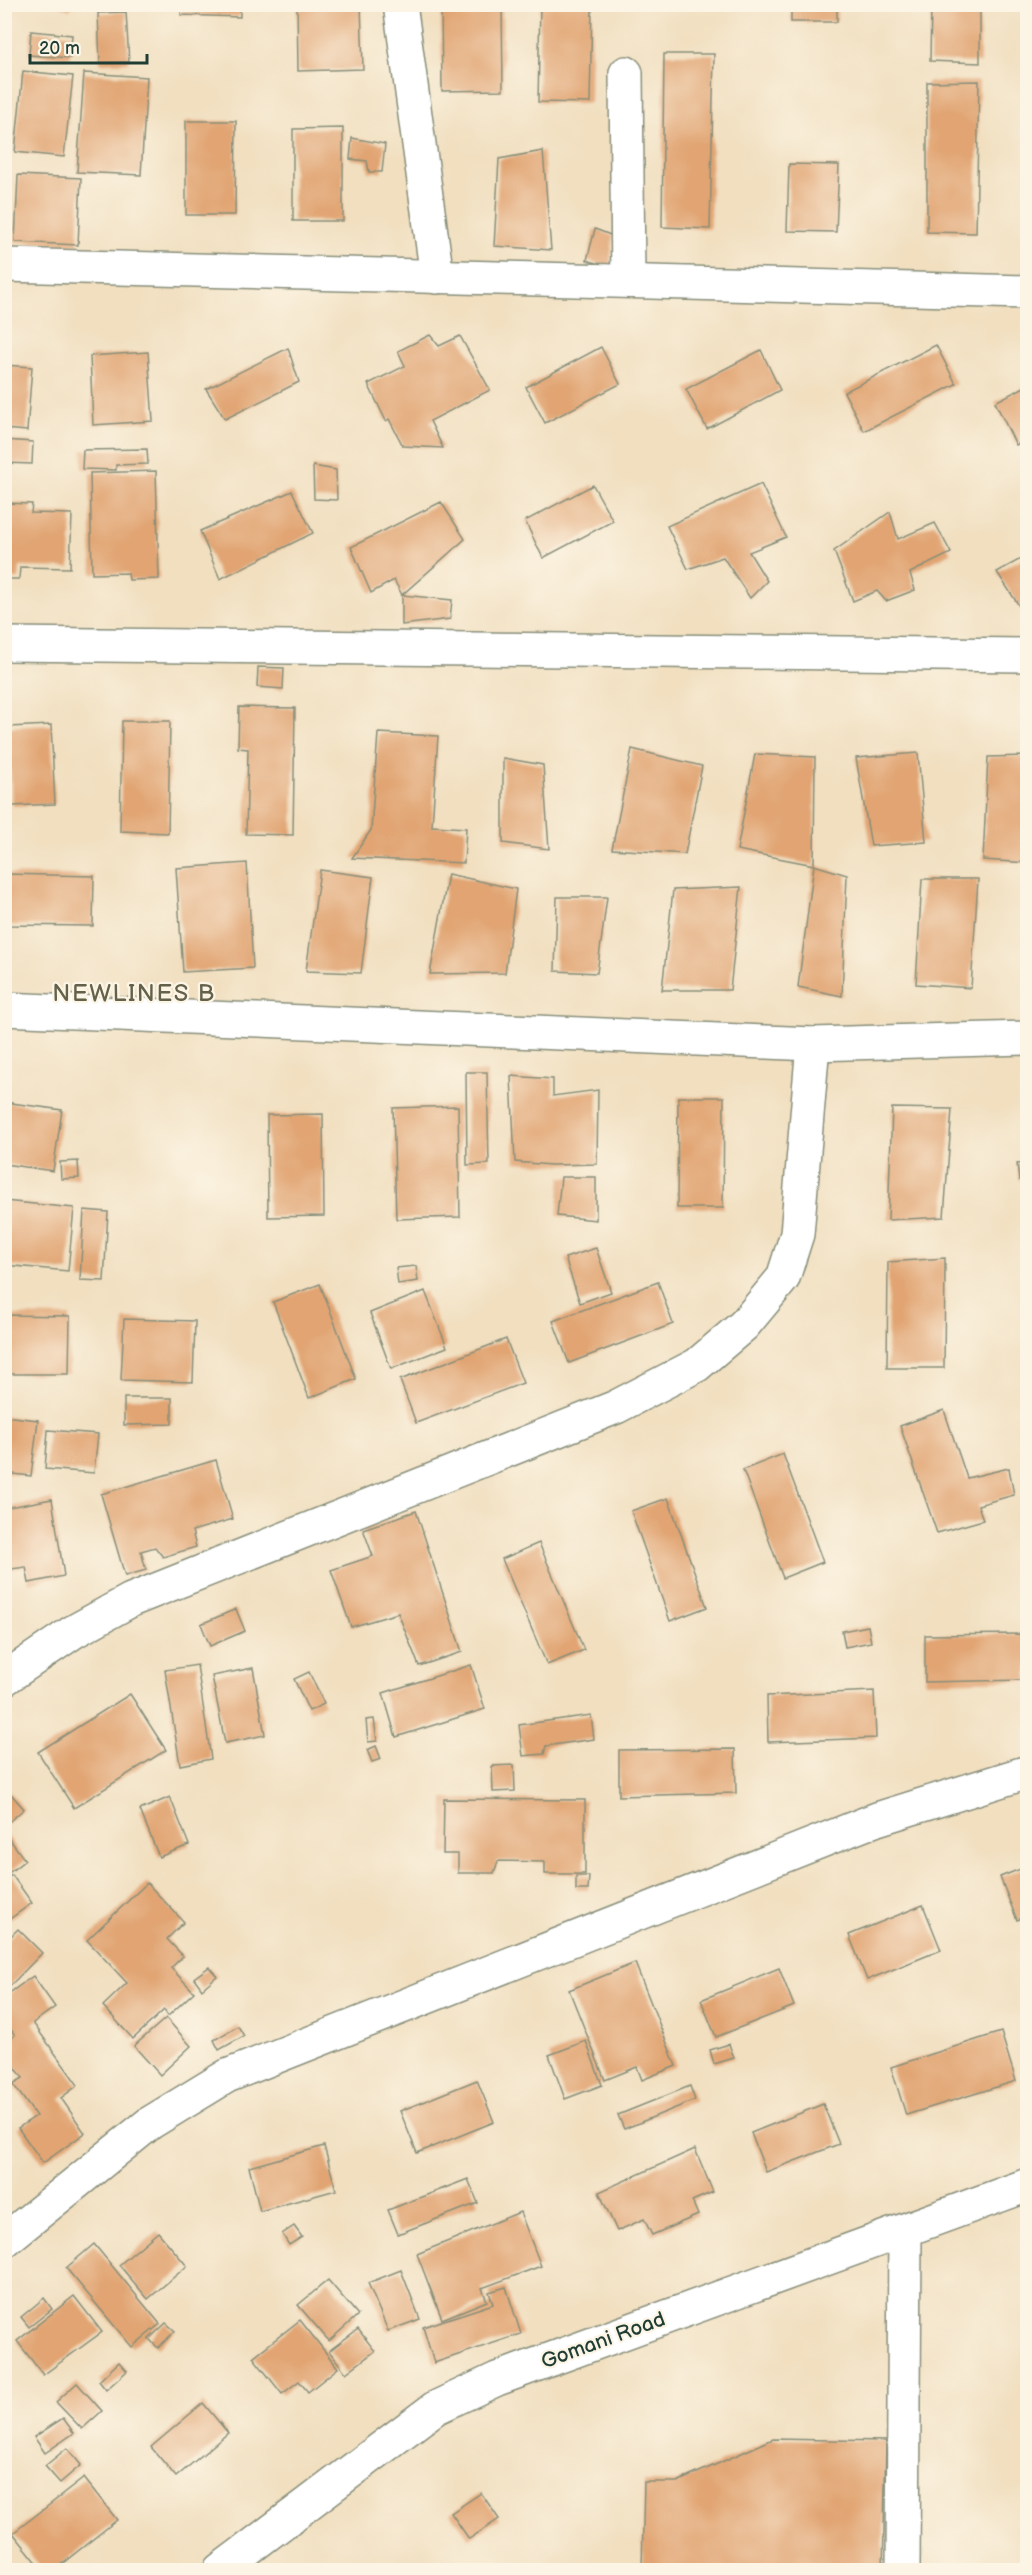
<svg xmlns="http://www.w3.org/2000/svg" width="1032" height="2575" font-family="'Balsamiq Sans',sans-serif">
<rect width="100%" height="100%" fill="#fcf5e5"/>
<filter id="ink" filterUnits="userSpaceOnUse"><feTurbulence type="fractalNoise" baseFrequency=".0167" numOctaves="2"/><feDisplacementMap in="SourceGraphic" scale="12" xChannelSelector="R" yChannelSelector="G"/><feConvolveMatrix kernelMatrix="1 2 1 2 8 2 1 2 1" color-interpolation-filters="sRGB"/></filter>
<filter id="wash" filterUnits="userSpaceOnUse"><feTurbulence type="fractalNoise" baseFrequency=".008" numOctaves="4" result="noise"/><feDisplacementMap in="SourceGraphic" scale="24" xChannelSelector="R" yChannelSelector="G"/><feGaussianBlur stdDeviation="1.35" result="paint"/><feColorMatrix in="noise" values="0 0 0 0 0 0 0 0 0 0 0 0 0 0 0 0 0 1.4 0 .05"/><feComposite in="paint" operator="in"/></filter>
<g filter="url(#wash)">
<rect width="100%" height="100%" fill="#f1dfc0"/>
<g id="blocks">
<!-- building -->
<g fill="#e1a472">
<path d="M57,4H72L70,10Z"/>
<path d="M181,4H240V17L181,15Z"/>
<path d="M297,4H361L363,69L298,71Z"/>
<path d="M441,4H502L503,90L442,91Z"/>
<path d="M540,4H592L590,103L538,102Z"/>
<rect x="791" y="4" width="46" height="18"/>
<path d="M931,4H980V63L930,61Z"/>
<path d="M126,12L129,62L100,63L98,13Z"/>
<path d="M4,17L9,18L5,33H4Z"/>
<path d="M31,31L72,35L70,58L29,55Z"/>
<path d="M664,54H714L710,229L662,227Z"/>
<path d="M23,71L73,76L64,157L15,152Z"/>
<path d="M84,73L147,77L141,175L77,172Z"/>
<path d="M979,81L976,233L927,232V82Z"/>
<path d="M186,121H236L235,215H186Z"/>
<path d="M343,128V221H293V129Z"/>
<path d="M352,138L385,144L382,172H369L367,161L350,159Z"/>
<path d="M543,151L551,250L494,246L499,159Z"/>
<path d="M789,164L839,165L836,232L787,231Z"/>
<path d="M18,175L81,178L78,245L15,242Z"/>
<path d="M595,229L613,236L610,268L587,260Z"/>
<path d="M430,335L439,346L460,336L490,390L430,421L443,448L403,446L389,419L386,421L368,384L405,366L398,351Z"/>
<path d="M936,345L956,384L864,431L844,392Z"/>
<path d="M601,347L620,384L545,423L526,387Z"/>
<path d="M288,348L299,382L225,419L206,389Z"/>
<path d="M761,350L780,390L707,429L686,389Z"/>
<path d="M148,352L153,421L93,425L90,356Z"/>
<path d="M4,365L32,367L27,431L4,429Z"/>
<path d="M1028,385V439L1016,445L995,402Z"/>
<path d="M4,440L33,442L32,464L4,463Z"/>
<path d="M147,449L148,464L116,465V470L82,469L83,450Z"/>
<path d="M313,466L336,470L337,500L314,499Z"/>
<path d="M156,471L159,579L129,580L128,573L92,574L90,473Z"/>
<path d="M761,484L786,537L749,552L767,581L750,598L723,557L688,569L667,526Z"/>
<path d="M593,485L613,521L543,558L525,521Z"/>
<path d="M292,491L313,533L220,579L200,531Z"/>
<path d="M441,502L465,539L402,595L452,600L450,619L402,625V595L394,580L371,593L351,547Z"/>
<path d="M4,503L32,504L31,513L72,514L70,568L20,567L19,579H4Z"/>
<path d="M890,512L898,539L935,523L951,553L910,573L915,590L886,601L877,591L853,601L834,551Z"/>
<path d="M1028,555V609L1023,612L997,572Z"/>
<path d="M258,667L284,668L283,689L257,687Z"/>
<path d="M239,707L295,708L293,835L246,834L248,749L238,748Z"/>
<path d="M122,721H170L168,833L120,831Z"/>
<path d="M51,725L55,804L12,806L8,727Z"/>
<path d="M378,733L438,736L432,826L466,828L464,863L352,858L371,830Z"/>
<path d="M632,749L702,766L685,854L612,849Z"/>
<path d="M918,753L926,842L871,846L856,758Z"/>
<path d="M755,754L815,757L814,865L737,850Z"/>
<path d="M1028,756V863L983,860L988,757Z"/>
<path d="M503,758L543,765L549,849L503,843Z"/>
<path d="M247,863L253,968L183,972L176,868Z"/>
<path d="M814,865L847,875L842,996L798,987Z"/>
<path d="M320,870L373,877L361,973L306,971Z"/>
<path d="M5,874L94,876L93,926L4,925Z"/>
<path d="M448,874L516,889L505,973L430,974Z"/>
<path d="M922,879H978L971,988L916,984Z"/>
<path d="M741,887L730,990H662L673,890Z"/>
<path d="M557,897H607L597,973L555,971Z"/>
<path d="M466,1072H487L489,1164L467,1165Z"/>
<path d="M511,1076L553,1079V1096L598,1090L597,1164L551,1165L515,1162Z"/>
<path d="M678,1097H724L723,1208H677Z"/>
<path d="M4,1102L62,1110L53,1171L4,1164Z"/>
<path d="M458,1106L460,1217L396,1219L393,1108Z"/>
<path d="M892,1108L952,1109L944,1217L888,1220Z"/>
<path d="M323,1114L324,1216L268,1217L267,1115Z"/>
<path d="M78,1161L79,1178L61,1179L60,1162Z"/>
<path d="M1028,1163V1180H1019L1017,1164Z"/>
<path d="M561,1177H596V1220L557,1216Z"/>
<path d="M4,1201L74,1208L68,1271L4,1265Z"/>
<path d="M84,1210L108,1212L104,1281L80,1280Z"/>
<path d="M596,1248L611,1292L580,1303L565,1258Z"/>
<path d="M945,1258L944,1368H887L888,1262Z"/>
<path d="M416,1266L418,1281L398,1284L396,1268Z"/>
<path d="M658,1282L673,1324L569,1363L553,1321Z"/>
<path d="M320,1284L356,1379L309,1398L273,1302Z"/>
<path d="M425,1291L447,1347L391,1369L370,1313Z"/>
<path d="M4,1315L70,1316L69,1374H4Z"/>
<path d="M124,1319L195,1321L193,1382L121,1380Z"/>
<path d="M506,1339L523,1383L416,1423L400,1380Z"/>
<path d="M124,1398H172V1424L124,1425Z"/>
<path d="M944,1410L967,1478L1009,1468L1014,1495L978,1505L983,1520L937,1533L900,1426Z"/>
<path d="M4,1416L38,1420L31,1476L4,1473Z"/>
<path d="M48,1430L98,1434L94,1473L45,1469Z"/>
<path d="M783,1454L823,1562L783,1578L743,1470Z"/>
<path d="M216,1460L233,1519L192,1531L196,1547L163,1557L155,1547L141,1551L146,1570L125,1576L101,1494Z"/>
<path d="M668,1498L707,1607L670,1621L631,1511Z"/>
<path d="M52,1499L64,1576L29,1583L26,1567L4,1570V1508Z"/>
<path d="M416,1511L462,1652L419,1666L398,1613L351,1627L331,1570L373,1556L363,1529Z"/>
<path d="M539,1543L584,1650L547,1665L502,1559Z"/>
<path d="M236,1609L245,1631L210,1646L201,1624Z"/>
<path d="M868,1626L871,1642L845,1647L842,1631Z"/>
<path d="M1028,1634V1680L925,1682V1635Z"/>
<path d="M197,1665L211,1759L180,1765L165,1670Z"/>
<path d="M471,1665L485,1709L396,1737L383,1693Z"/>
<path d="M253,1668L265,1735L225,1743L212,1676Z"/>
<path d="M309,1672L324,1704L309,1711L294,1679Z"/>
<path d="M874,1691L876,1738L768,1742L767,1696Z"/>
<path d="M130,1694L166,1750L74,1808L38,1752Z"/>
<path d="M591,1715L594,1739L546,1746L544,1754L523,1756L519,1725Z"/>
<path d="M374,1719L377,1741L368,1742L366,1720Z"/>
<path d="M376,1746L381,1759L372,1762L367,1750Z"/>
<path d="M735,1749L736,1793L619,1796V1750Z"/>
<path d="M514,1765L515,1791L493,1792L492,1766Z"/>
<path d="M4,1786L24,1809L4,1826Z"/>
<path d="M170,1797L189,1845L159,1857L140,1810Z"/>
<path d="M444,1799L585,1800V1874H545V1862L498,1861L494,1873H458V1854H443Z"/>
<path d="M5,1833L25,1860L5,1876Z"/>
<path d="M1028,1866V1916L1017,1920L1000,1877Z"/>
<path d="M12,1875L32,1903L4,1923V1880Z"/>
<path d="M576,1876H589L588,1890H576Z"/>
<path d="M147,1883L184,1922L167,1939L183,1956L171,1968L194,1992L168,2016L164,2010L133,2039L103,2006L127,1983L87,1940Z"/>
<path d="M923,1905L941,1950L867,1980L849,1935Z"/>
<path d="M18,1929L42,1953L10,1986L5,1981V1942Z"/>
<path d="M635,1963L676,2066L642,2080L637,2067L605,2080L569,1990Z"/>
<path d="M209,1967L217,1976L202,1989L194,1978Z"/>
<path d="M779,1968L794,2006L716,2037L701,2000Z"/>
<path d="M33,1976L55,2007L33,2023L78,2085L61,2098L85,2133L43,2163L18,2128L36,2116L13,2084L23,2078L4,2052V2043L15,2035L4,2021V1997Z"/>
<path d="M166,2018L191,2046L160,2075L134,2046Z"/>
<path d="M238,2026L244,2036L219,2050L214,2040Z"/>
<path d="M1001,2032L1016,2081L906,2115L891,2067Z"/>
<path d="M586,2041L602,2085L565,2099L549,2055Z"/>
<path d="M729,2044L734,2058L714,2064L710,2050Z"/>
<path d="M477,2080L494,2122L417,2153L400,2111Z"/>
<path d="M690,2086L695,2100L624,2129L618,2115Z"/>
<path d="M823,2104L839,2144L766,2172L751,2133Z"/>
<path d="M324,2146L336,2190L260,2211L249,2167Z"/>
<path d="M695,2149L713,2192L692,2201L698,2215L652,2235L644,2219L617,2231L599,2192Z"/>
<path d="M468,2179L478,2203L398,2234L388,2210Z"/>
<path d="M520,2212L541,2266L482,2288L487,2301L442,2319L417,2254Z"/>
<path d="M294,2226L302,2237L289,2245L282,2234Z"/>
<path d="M158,2232L187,2266L148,2299L119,2265Z"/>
<path d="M94,2244L160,2324L132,2347L66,2268Z"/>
<path d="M401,2270L420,2319L388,2331L368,2283Z"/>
<path d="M328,2280L358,2315L329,2341L298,2305Z"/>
<path d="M506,2287L521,2334L434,2363L423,2327L493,2304L489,2292Z"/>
<path d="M74,2296L102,2332L43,2375L17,2341Z"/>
<path d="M44,2298L52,2309L29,2327L21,2317Z"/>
<path d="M300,2320L338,2368L308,2392L299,2381L282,2394L253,2357Z"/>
<path d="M166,2323L175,2331L158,2348L149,2339Z"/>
<path d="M358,2329L375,2351L346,2373L329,2351Z"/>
<path d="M119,2362L127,2371L106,2390L99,2381Z"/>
<path d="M77,2383L102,2411L82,2429L56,2402Z"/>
<path d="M203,2403L228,2433L176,2477L151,2447Z"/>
<path d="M63,2418L74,2433L45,2453L34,2437Z"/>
<path d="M773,2439L886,2441L883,2570H642L644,2482H677Z"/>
<path d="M67,2448L81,2465L60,2483L45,2466Z"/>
<path d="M84,2478L117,2520L54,2570H43L13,2533Z"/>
<path d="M481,2493L499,2519L469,2539L451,2513Z"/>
</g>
</g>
</g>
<g filter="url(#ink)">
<use href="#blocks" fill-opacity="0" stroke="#888e7a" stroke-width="1.5"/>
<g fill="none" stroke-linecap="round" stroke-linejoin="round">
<!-- minor casing -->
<g stroke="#888e7a" stroke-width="36">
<g id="minor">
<path d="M400,4L437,277"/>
<path d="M626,73L628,281"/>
<path d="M4,265L1028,292"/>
<path d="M4,644L1028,655"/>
<path d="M4,1009L813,1044L1028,1038"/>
<path d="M4,1679L73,1632L131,1600L616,1407L697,1365L744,1325L783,1278L797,1234L813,1044"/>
<path d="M4,2241L150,2123L227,2076L877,1819L1028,1772"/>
<path d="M220,2570L435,2408L497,2379L1028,2185"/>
<path d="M903,2570L905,2231"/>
</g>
</g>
<!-- minor -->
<use href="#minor" stroke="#fff" stroke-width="33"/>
</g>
</g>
<g text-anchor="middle" stroke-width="4.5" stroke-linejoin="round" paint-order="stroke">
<!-- street labels -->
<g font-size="21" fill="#1f3d34" stroke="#fcf5e5">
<text transform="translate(603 2340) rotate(-20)" y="7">Gomani Road</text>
</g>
<!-- quarter labels -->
<g font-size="24" letter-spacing="1.5" fill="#63614a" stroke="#fcf5e5">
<text x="134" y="1001">NEWLINES B</text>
</g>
</g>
<!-- margin -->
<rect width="1032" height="2575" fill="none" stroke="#fcf5e5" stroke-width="24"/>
<!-- scale -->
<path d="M30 54v9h117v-9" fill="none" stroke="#1f3d34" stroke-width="3"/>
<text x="39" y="54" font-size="18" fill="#1f3d34" stroke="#fcf5e5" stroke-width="4.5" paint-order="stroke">20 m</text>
</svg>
